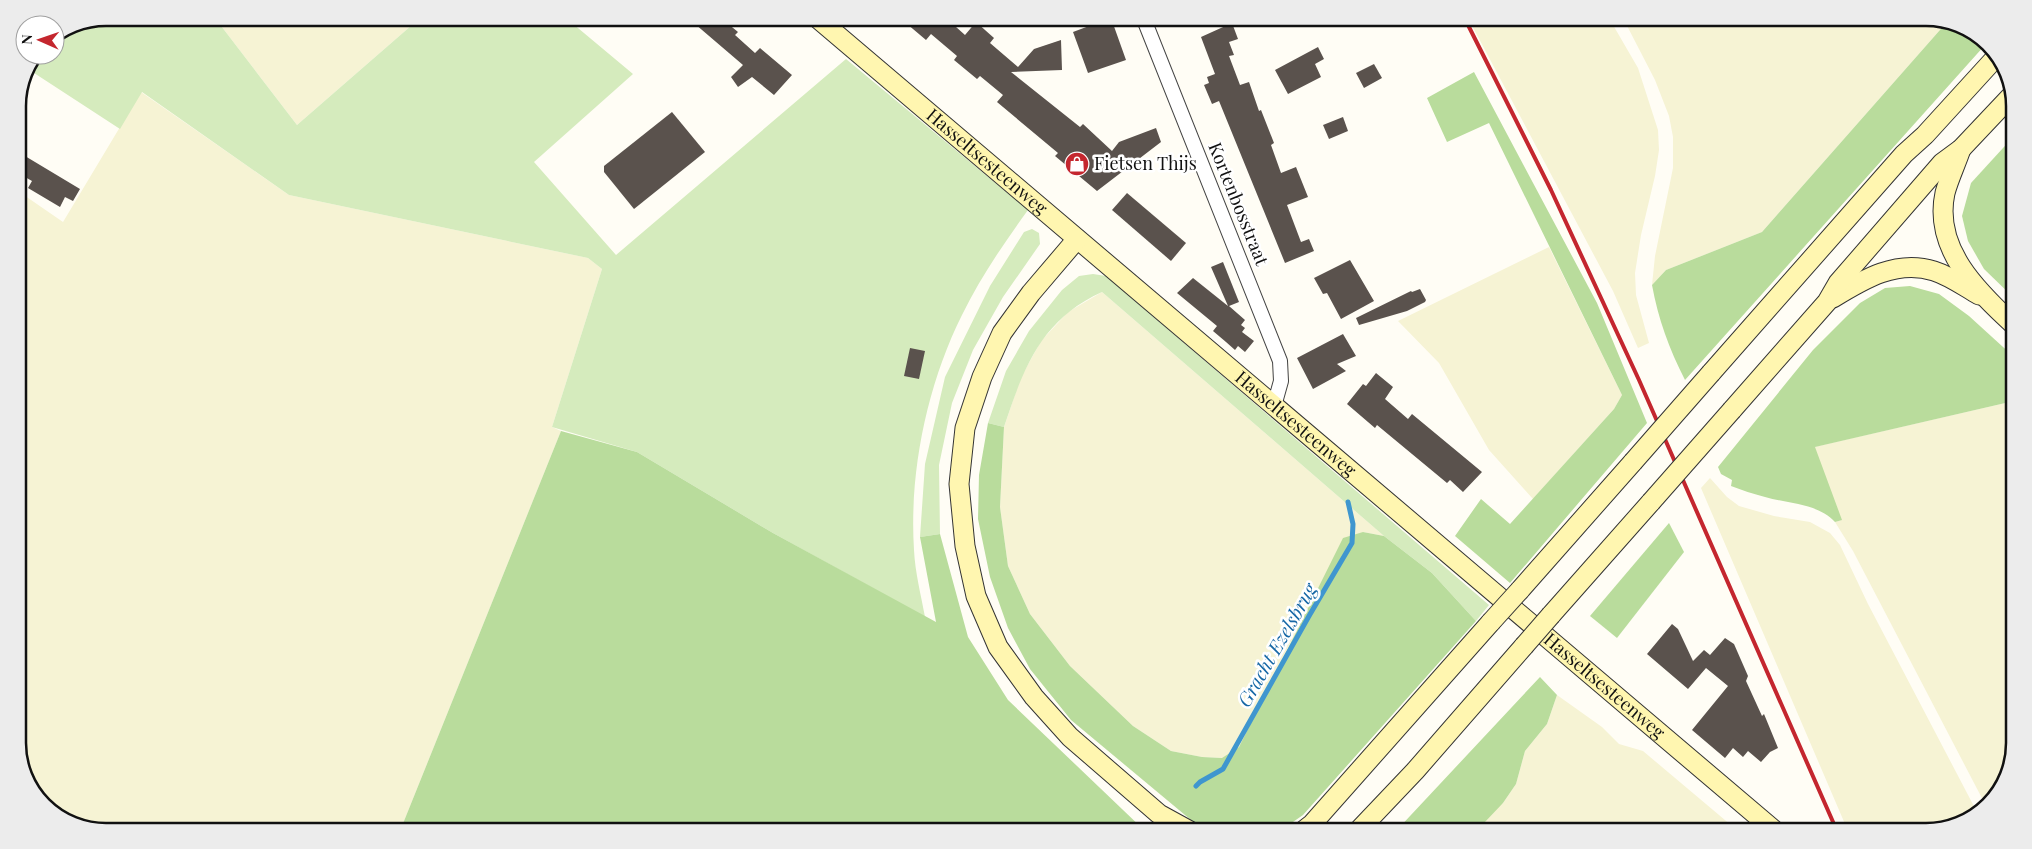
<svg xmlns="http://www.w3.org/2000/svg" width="2032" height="849" font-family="'Playfair Display',serif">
<rect width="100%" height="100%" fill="#fffdf5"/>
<!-- farmland -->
<g fill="#f6f3d4">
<path d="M1926,17L1947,22L1762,232L1666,270L1652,285L1655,256L1673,168V137L1669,116L1655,80L1623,18Z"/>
<path d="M215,18H420L297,125Z"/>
<path d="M1468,18H1609L1638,68L1658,130L1659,150L1655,176L1641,235L1635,273L1636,295L1649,343L1638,348L1613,291Z"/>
<path d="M141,92L289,195L588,258L602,269L552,427L561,431L400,831H106L72,825L36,797L18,749V191L63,222Z"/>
<path d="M1549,247L1622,395L1614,409L1533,499L1489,450L1439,363L1398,321Z"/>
<path d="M1102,292L1384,536L1363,532L1239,747L1223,758L1202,757L1171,751L1133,726L1070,666L1030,614L1008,566L1000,507L1004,427L1021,377L1041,341L1068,312Z"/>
<path d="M2014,401V743L2008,777L1985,804L1853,551L1835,522L1841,520L1814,447Z"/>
<path d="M1710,478L1727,497L1739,506L1774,516L1810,522L1830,533L1840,545L1868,604L1978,814L1975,816L1926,831H1848L1701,488Z"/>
<path d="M1557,695L1602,727L1619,744L1643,751L1738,831H1469L1503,803L1516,784L1525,751L1547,724Z"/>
</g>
<!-- green -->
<g fill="#d5ebbd">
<path d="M106,17L215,18L297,125L420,18H566L633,74L534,162L616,255L846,59L1028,210C1004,243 980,278 962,315C927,385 909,472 914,550C915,572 921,595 925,617L773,533L637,452L552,427L602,269L588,258L289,195L142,92L120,129L31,71L38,55H55V36L72,24Z"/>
<path d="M1032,229L1039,233L1040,244L1003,297L973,350L952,403L939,465L940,534L920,537L925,464L945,377L990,286L1024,232Z"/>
<path d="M1093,274L1106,276L1489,605L1476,621L1432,573L1384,536L1102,292C1041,320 1024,367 1004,427L988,423L1006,371L1029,331L1062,290L1079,276Z"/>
</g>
<!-- forest -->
<g fill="#b9dc9c">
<path d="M1947,22L1960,24L1985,45L1685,380C1669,349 1658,318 1652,285L1666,270L1762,232Z"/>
<path d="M1474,72L1597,303L1647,423L1510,583L1455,536L1481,499L1510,524L1614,409L1622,395L1489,123L1447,142L1427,98Z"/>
<path d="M2014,136V298L1984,269L1968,241L1962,216L1971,183Z"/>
<path d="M1910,286L1939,294L1969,316L2014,357V401L1815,447L1842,520L1835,522C1817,503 1789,504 1765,497C1753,494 1742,490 1731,486L1732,480L1721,474L1718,467L1813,350L1860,303L1885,288Z"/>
<path d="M988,423L1004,427L1000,507L1008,566L1030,614L1070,666L1133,726L1171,751L1202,757L1222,758L1239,747L1343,538L1363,532L1384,536L1432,573L1476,621L1303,815L1280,831H1210L1197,825L1071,720L1030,669L1008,628L990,577L978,519L979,475Z"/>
<path d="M561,431L637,452L773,533L936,622L920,537L940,534L968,637L1008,700L1145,831H400Z"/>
<path d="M1669,523L1684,552L1617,638L1590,616Z"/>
<path d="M1540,677L1557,695L1547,724L1525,751L1516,784L1503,803L1484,823L1469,831H1396Z"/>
</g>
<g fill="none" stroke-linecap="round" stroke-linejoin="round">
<!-- stream -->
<path stroke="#3f96cf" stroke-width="5" d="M1196,786L1200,782L1223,769L1309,616L1352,543L1353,524L1348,502"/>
</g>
<!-- building -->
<g fill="#5a524d">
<path d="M688,18H721L738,32L735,35L755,53L760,48L792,75L774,95L752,77L738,87L731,77L743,65Z"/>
<path d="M900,18H946L965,35L976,22L994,38L990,43L1018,67L1034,49L1061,40L1062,70L1011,72L1080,127L1083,124L1112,151L1119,142L1156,128L1161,142L1097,191L1055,156L1058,153L997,102L1003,95L980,76L977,79L954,60L957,56L931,34L926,40Z"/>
<path d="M1108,18H1111L1126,60L1088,73L1073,32L1089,26L1088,24Z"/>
<path d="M1232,23L1238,39L1229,42L1234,55L1229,56L1240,85L1249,82L1259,111L1261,110L1274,143L1271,145L1281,173L1296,167L1308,197L1287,205L1301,242L1309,239L1314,251L1285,263L1219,101L1212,104L1204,85L1209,83L1207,77L1215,74L1201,37Z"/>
<path d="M1318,47L1324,59L1315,64L1321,77L1288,94L1275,70Z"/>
<path d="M1374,64L1382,78L1364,88L1356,73Z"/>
<path d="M672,112L705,152L634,209L604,172V166Z"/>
<path d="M1343,117L1348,131L1329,139L1323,125Z"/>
<path d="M25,156L80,189L73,201L65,197L60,207L28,188L32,181L18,173V167Z"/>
<path d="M1127,193L1186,243L1171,261L1112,210Z"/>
<path d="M1350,260L1374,301L1341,319L1327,293L1323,294L1314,278Z"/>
<path d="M1223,262L1239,302L1229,306L1245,320L1241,325L1245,328L1242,332L1254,341L1245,352L1238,346L1235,350L1226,342L1213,331L1217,326L1177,293L1193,278L1228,306L1211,267Z"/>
<path d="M1420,289L1426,300L1425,302L1407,311L1359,325L1356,318L1411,291L1412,292Z"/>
<path d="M1343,334L1356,356L1337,364L1346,371L1313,389L1297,358Z"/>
<path d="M910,348L925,351L919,379L904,376Z"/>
<path d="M1376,373L1393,387L1385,399L1408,419L1412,414L1482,472L1463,492L1450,480L1447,483L1377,425L1375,428L1347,404L1363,384L1366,386Z"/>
<path d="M1672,624L1678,629L1693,661L1704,650L1710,655L1725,638L1734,644L1748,676L1746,681L1762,716L1764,714L1778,748L1770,752L1761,762L1748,751L1743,757L1733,748L1725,758L1692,730L1728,686L1706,668L1688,689L1647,654Z"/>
</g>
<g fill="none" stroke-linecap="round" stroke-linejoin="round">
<!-- street casing -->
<g stroke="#444" stroke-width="16">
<path id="street" d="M1143,17L1280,361L1281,381L1274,406"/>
</g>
<!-- secondary casing -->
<g stroke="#333" stroke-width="21">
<g id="secondary">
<path id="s1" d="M816,17L1775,831"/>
<path d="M1961,149C1956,164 1949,178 1945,193C1933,248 1977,291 2014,325"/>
<path d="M1077,239L1031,293L1002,333L982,377L965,428L959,484L965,546L976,596L998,647L1034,697L1070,737L1159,814L1190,831"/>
<path d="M1833,298C1864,279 1897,259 1934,271C1950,276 1965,287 1979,295"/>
<path d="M1711,373L1904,154L1925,135L1998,55"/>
<path d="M1732,410L1827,302L1838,283L1942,163L1961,149L2012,95"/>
<path d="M1520,590L1633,462"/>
<path d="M1551,615L1651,502"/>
<path d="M1303,831L1312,824L1491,622"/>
<path d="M1358,831L1415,771L1524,646"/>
</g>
</g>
<!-- street -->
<use href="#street" stroke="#fff" stroke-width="14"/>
<!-- secondary -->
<use href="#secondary" stroke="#fff6b0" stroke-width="19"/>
<!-- rail -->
<path stroke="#c4262e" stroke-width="4" d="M1464,17L1551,190L1639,380L1837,831"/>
<!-- secondary-bridge casing -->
<g stroke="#333" stroke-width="21" stroke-linecap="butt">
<g id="secondary-bridge">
<path d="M1633,462L1711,373"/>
<path d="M1651,502L1732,410"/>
<path d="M1491,622L1520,590"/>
<path d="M1524,646L1551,615"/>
</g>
</g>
<!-- secondary-bridge -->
<use href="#secondary-bridge" stroke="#fff6b0" stroke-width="19"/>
</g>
<!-- icons -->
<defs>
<g id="shop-disc" transform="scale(1.25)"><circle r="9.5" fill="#c4262e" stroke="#fff"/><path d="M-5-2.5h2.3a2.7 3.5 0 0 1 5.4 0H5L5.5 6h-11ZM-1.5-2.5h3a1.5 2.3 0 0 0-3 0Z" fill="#fff"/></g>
</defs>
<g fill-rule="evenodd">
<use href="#shop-disc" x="1077" y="164"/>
</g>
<g text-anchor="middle" stroke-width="5" stroke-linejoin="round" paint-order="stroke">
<!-- street labels -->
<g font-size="18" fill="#111" stroke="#fff">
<text dy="6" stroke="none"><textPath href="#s1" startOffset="224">Hasseltsesteenweg</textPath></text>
<text transform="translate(1238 204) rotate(68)" y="6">Kortenbosstraat</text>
<text dy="6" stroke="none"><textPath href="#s1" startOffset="629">Hasseltsesteenweg</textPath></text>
<text dy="6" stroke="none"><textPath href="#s1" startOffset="1034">Hasseltsesteenweg</textPath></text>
</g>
<!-- poi labels -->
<g font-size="18" fill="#111" stroke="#fff" text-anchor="start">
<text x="1094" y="170">Fietsen Thijs</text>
</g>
<!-- water labels -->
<g font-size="19" font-style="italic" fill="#1768a6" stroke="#fff">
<text transform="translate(1277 645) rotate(-60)" y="7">Gracht Ezelsbrug</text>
</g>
</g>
<!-- crop -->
<path d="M0 0H2032V849H0ZM106 26H1926A80 80 0 0 1 2006 106V743A80 80 0 0 1 1926 823H106A80 80 0 0 1 26 743V106A80 80 0 0 1 106 26Z" fill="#ececec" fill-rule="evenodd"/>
<path fill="none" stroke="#111" stroke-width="2.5" d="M106 26H1926A80 80 0 0 1 2006 106V743A80 80 0 0 1 1926 823H106A80 80 0 0 1 26 743V106A80 80 0 0 1 106 26Z"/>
<!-- north arrow -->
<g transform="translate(40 40) rotate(272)"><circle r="24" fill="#ffffff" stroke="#a0a0a0"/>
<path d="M0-4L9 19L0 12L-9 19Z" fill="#c4262e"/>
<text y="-8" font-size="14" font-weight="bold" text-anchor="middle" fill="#111111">N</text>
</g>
</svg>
